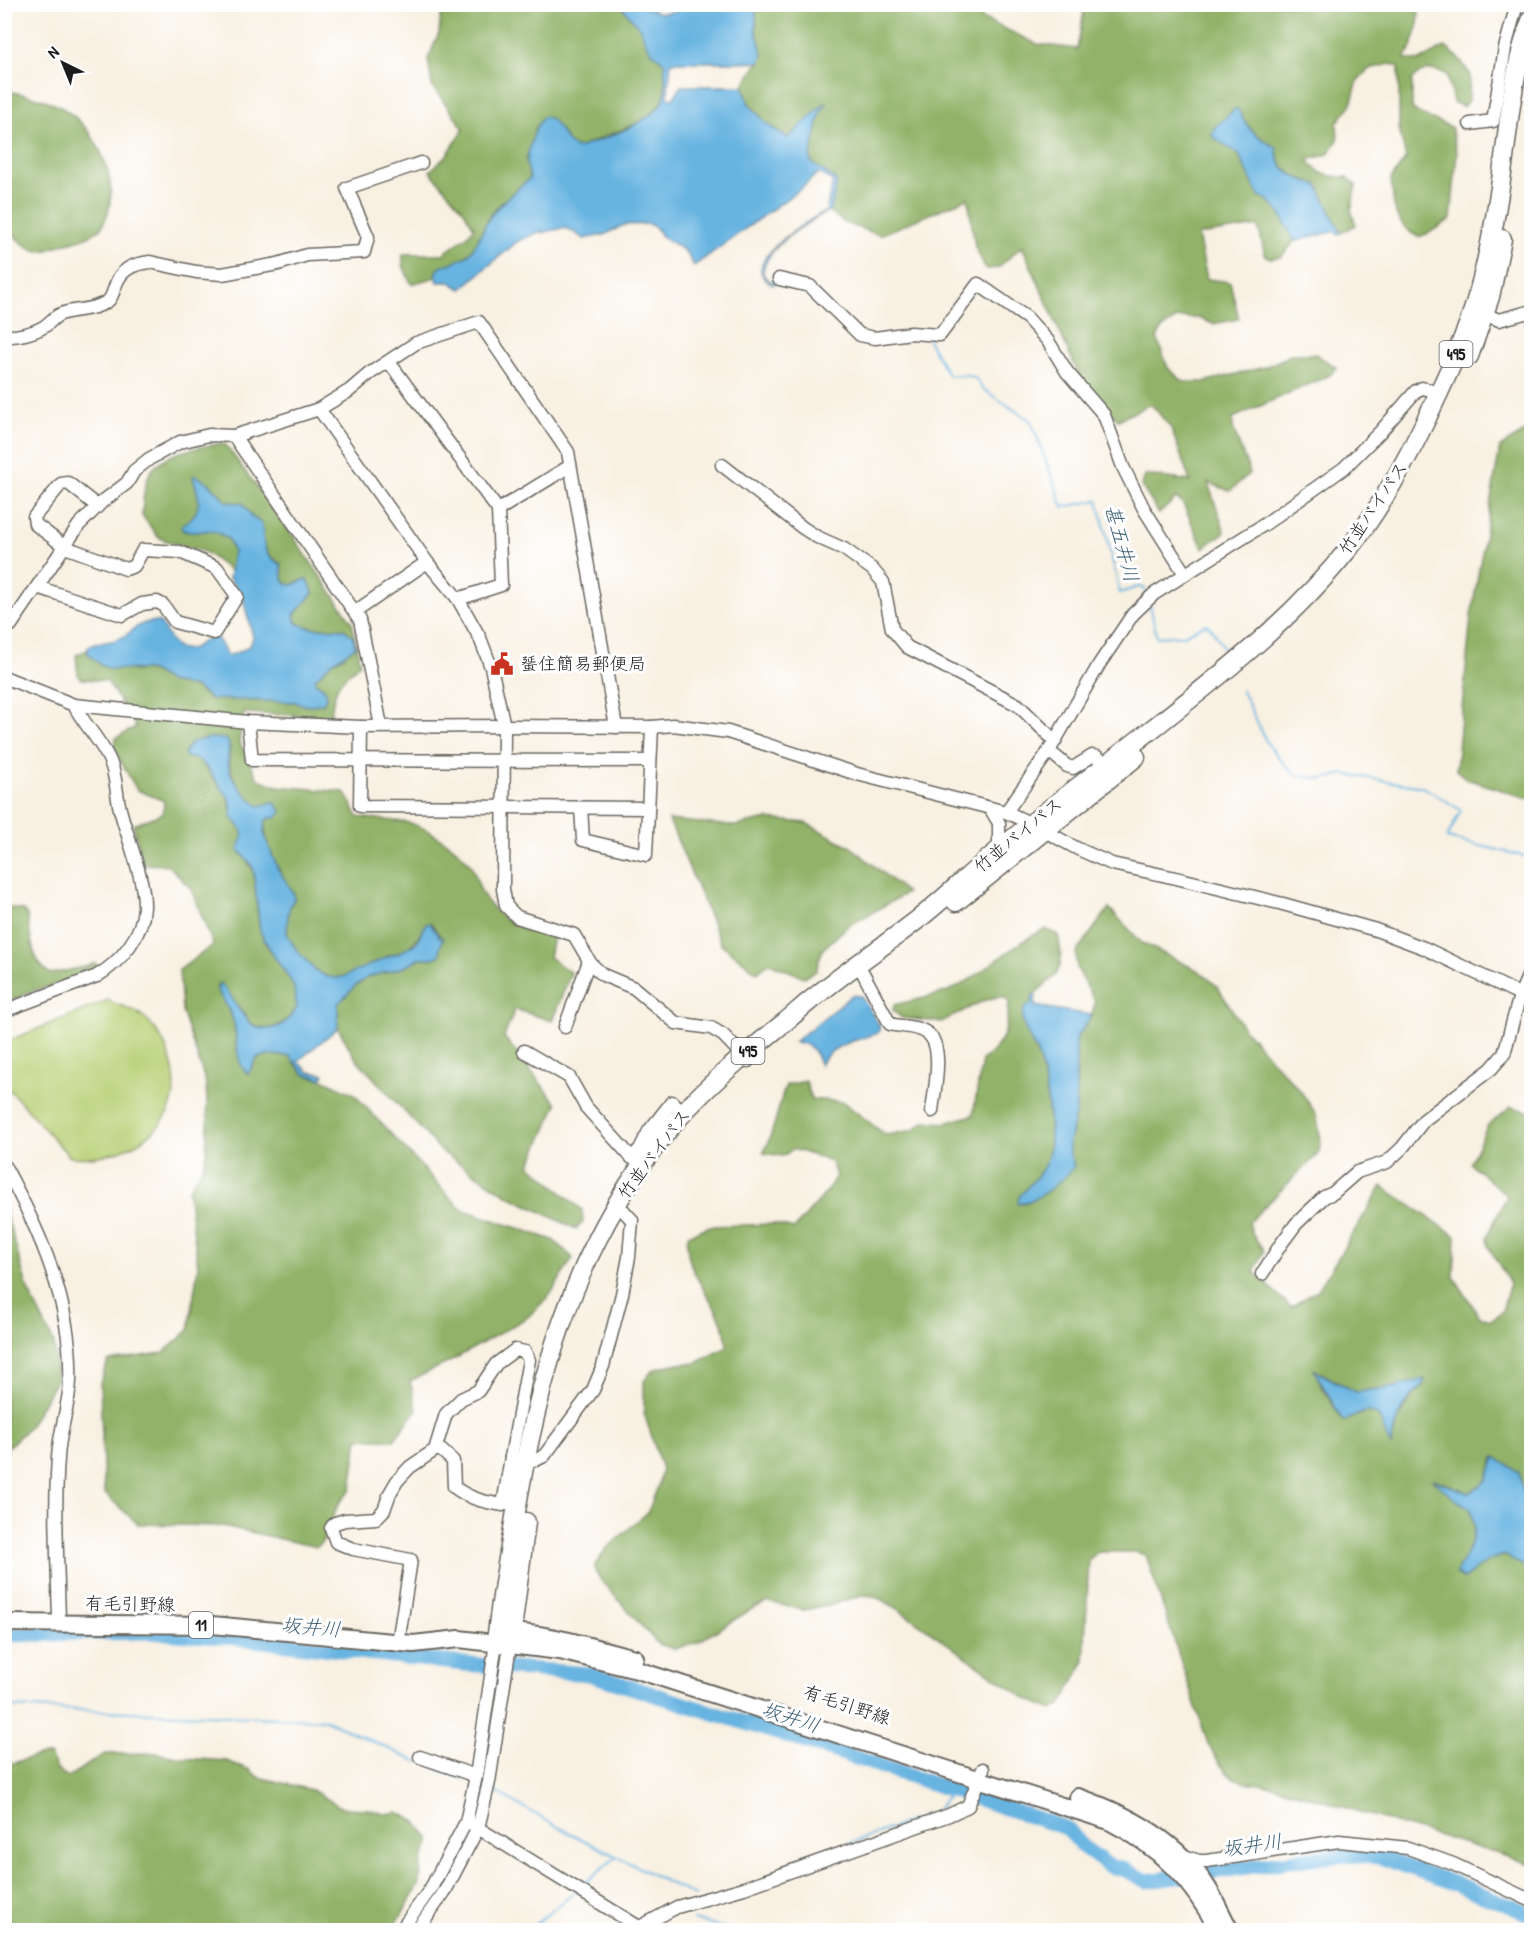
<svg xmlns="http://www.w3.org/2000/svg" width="1536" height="1935" font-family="'Patrick Hand','Klee One',sans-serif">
<rect width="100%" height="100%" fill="#fff"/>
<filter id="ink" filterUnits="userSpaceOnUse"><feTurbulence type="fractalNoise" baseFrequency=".0167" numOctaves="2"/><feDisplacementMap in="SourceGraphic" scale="12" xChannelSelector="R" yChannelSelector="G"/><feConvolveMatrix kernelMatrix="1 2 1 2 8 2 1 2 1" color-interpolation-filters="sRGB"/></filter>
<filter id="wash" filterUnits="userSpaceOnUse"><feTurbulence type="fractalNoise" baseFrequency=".008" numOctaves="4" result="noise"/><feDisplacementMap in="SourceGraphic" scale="24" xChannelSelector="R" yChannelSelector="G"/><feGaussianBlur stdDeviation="1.35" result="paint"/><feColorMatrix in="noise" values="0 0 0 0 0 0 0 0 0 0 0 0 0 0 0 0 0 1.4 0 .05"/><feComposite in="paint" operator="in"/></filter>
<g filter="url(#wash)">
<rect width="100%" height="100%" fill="#f8f0e1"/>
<!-- green -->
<path fill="#b7d076" stroke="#6a7649" stroke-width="1.5" d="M108,1000C118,1005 129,1008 138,1013C152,1022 163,1038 168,1053C196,1121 131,1162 70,1157L5,1085V1042Z"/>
<!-- forest -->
<g fill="#91b267" stroke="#566742" stroke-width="1.5" fill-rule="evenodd">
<path d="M756,4L977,5L982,18L1037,44L1077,49L1085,5H1418C1421,23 1414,43 1405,59L1418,61L1445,47L1458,57L1470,74L1469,99L1463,107L1453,102L1447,75C1434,68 1423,68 1412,80V108L1420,114L1451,127L1457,153L1451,219L1429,233L1418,237C1392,223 1394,205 1391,179L1406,158L1399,129V66L1390,64L1369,69L1358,80L1351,105L1337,123L1338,140L1328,154L1308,160C1318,175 1329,177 1347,177L1356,185L1351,210L1356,225L1341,233L1317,184C1299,179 1276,171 1277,148C1264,141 1247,130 1242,115L1217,140L1239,155L1259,195C1278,201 1285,226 1295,241L1281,257L1270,258L1265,255L1258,226L1198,235L1207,279L1230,282L1239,319L1213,324L1198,318H1177L1162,329L1157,338L1168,368L1184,382H1203L1265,367L1293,354H1315L1337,368L1330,375L1233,418V428L1250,473L1230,491L1208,483L1225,532L1203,548L1183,504L1176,498L1159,514L1141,485L1146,475L1190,481L1171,428L1151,404L1118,420L1081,380L1022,246L998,268L986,269L975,247L968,198L880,235L845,223L828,211L831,208L835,179L813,164L810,160L820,114L827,102L788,138L768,125L749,104L743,86L763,55L756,31Z"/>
<path d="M442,5H620L641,28L651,51L665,63V97L659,107L640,122L578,148L571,146L551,119L535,128L533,140L526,160L530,178C518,189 502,200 492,213C481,227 480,245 465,257C457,264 446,264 436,271V277L411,284L403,265V254H443L467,236L474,228L464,211L430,171L447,155L464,129L432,86L428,59L439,33Z"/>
<path d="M7,91C30,95 57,101 75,117C101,141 121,185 105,220C103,222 103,226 101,228C92,237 75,241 63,244C57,246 48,251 42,251C29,252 12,235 5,226L4,94Z"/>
<path d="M1531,428L1532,797L1526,798L1467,779L1456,770L1471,616L1500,447Z"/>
<path d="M224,443L281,519L352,622L360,664C335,683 336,687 330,717L244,713L239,741L258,779L277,786L345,792L358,817C373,819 389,820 404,822C423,824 458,848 469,863C476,871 477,884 482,893C499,923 521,930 553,938L549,957L571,973L552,1021L515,1009L504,1037L557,1104L530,1165L582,1210L583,1222L576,1229L507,1195L442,1152L356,1059L338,1028V1004L355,986L368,977L405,967L419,958H434L443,940L431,923C416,935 415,950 391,955C377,961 350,978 335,978C319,978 293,951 288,935C285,924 287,909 294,899C292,891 290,889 286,882C275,866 264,842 265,822L269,818L270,802L263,807L258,806C239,790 225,773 230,747L207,740L202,741L193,759H199L229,798L231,811L241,826L243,834L239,852C264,873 253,900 260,929C265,950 285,964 293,984C296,991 296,1000 297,1007C287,1024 270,1035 251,1024L220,983L217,986L218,991L234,1021L237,1049L254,1061C264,1053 278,1055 290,1056L300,1069L309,1076L322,1079L353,1093L461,1209L553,1240L573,1258L550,1295L528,1317L449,1362L410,1381L417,1410L394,1440L358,1438L351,1489L338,1505L322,1542L316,1547L223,1526L138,1524L104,1493L100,1383L108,1361L163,1353L189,1330L198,1267L188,1190L205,1163L208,1123L206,1083L182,1011L179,970L213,945L191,889L168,865L143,864L133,825L163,813L164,801L137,790L117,755L114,745L116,738L136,727L107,681L82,679L78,675L76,655L87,650L88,654L134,671L147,670L154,672L169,682L195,687L211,699L295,702L307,706L323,703C331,692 324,687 315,682V679L332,662L345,656L327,629L305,627L297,623L294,615L313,593L309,582L299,581L292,585L286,584L283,579L281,564C263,555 263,539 258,521L252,517L242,503L227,502L209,483L194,480C203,499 201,514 182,525L184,531L197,532L212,529L229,540L233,551L230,571L205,552L164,540L157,536L142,515C143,503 143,488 148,477C159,451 201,447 224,443Z"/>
<path d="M768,819L806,823L851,847L907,893L848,926L822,950L816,971L804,977L769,963L757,972L721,944L669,820L735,826Z"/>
<path d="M4,907L23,910L27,915C31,936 31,963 51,974L89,966L94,963L102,967L83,978L31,991L5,1004Z"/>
<path d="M1109,908L1142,943L1199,971L1217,986L1245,1030L1302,1093L1316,1114L1321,1140L1319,1153L1249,1222L1252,1234L1264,1251L1254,1272L1291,1307L1318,1290L1382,1186L1456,1236L1454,1277L1480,1317L1491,1320L1502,1311L1510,1283L1488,1246L1487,1237L1507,1196L1470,1163L1488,1125L1511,1107L1531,1112V1528L1526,1509L1494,1458L1487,1480L1470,1493L1434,1479L1455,1499L1470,1508L1475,1527L1471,1544L1457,1573L1463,1579L1489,1560L1506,1555L1531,1572V1864L1274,1786C1230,1780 1231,1783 1208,1744L1146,1555L1135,1552H1098L1089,1560L1084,1662L1061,1705L1052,1710L1025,1698L895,1607L874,1596L862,1595L832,1605L803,1610L768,1602L750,1610L698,1642L674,1649L658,1644L603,1583L595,1571V1565L606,1549L648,1512L658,1486L662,1469L644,1413V1381L653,1370L673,1364L697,1363L727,1347C726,1303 681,1278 688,1235L710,1226L775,1224L794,1229L825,1194L836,1176L831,1161L793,1149L783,1156L763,1153C775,1132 777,1108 786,1085L806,1081L811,1099L843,1102L886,1135L914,1130L925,1121L945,1123L973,1115L982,1060C1007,1043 1007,1027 1009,1000L1000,996L983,1001L941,1022L902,1018L893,1011L894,1005C913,1000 935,997 953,989C986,973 1012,943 1046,929L1058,935C1065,971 1060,973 1033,995L1031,1005L1022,1018C1025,1032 1033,1043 1038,1056C1045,1077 1054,1136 1048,1156C1044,1172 1029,1186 1019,1197L1022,1204C1041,1196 1060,1183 1074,1167L1069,1150V1142L1076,1110V1044L1077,1037L1092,1015L1095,1002L1077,968L1076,953ZM1315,1370L1356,1392L1394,1387L1424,1380L1422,1388C1403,1402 1395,1423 1391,1445L1378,1415L1367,1411L1343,1421L1322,1387Z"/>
<path d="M4,1205L28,1290L54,1343L57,1379L29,1427L5,1450Z"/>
<path d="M156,1753L182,1758L227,1761L250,1770L258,1777L312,1790L342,1808L369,1809L385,1814L398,1812L415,1821L429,1837V1844L421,1863L420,1884L394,1927L387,1930H15L12,1921L5,1923V1765C21,1762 34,1754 50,1755L57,1770L68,1777L105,1754Z"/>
</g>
<!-- water -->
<g fill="#68b4e1" stroke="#42687e" stroke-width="1.5">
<path d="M620,5H638L661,13L674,11L686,5H756V31L763,55L760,62H671L668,94L670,99H673L681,86H743L749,104L768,125L788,138L826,102L827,103L820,114L810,160L813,164L835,179L837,183L831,208L828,211C807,223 764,247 763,274L768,280L775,282L774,285C731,267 808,220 826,211L833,181L818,173L803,187L694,266L685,251L661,236L656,228L649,224L624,225L604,235L584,239C564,225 566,227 543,233L542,231L518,241L461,289L450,282H438C429,262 457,265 468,255C480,242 482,228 492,214C502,201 517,190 530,178C529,172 525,164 527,158C530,145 535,124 544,116C560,120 561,143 578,148C601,140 659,121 665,96C667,85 664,74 665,63L651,51L647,45L640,28Z"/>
<path d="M1236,108C1242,113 1242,119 1246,124C1254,134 1266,142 1277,148C1275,171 1299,180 1317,184L1341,233L1338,234L1336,231L1295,241C1285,226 1278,201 1259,196L1239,155L1213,137L1212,133L1214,128Z"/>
<path d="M195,475L209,483L227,502L242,503L252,517L262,524C264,542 261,554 281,564L283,579L286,584L292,585L306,579L309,582L313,593L294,615L297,623C313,631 327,627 344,629L353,637L356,647L332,662L315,679V682C324,687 331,692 323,703L307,706L295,702L211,699L195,687L169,682L154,672L147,670L109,669L101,665L88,654V647C96,641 107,643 116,640C134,634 136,619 160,622C168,635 176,657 195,647C203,642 206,637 216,636L228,656L243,650L251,644L253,637L242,595L229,578L233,551L229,540C207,521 199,539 181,529L182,525C204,512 200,498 193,477Z"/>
<path d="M210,738L226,739L229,743C229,749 228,756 228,762C229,779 246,796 259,806L274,802L282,812L276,818H269L265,822L264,832L267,842L278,869L294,894V899L290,906L288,914L287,934L296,949L315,970L327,977L337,978L345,976L392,955L399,953L416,943L426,924L430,923L439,937L443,938L440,947V955L434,958H419L405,967L368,977L355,986L338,1004V1028L298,1061L309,1072L324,1074L322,1079L304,1074L290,1056L268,1055L257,1058L248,1074C233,1061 239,1037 233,1020C230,1009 223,1001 218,991L217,987L220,983C237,996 242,1031 268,1029C282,1028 291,1018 297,1007L293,984L272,953L260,931L253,867L238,849C246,835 243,828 232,818L231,804L229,798L207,768L199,760L186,757L184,753L192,742Z"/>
<path d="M852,995L861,996L880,1026L878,1033C856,1041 832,1043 820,1065C816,1051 810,1043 794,1042Z"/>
<path d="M1033,995H1036L1035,1006L1092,1015L1077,1037L1076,1044V1110L1069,1142V1150L1074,1167C1060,1182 1039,1201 1018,1204L1019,1197C1029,1185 1044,1172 1048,1156C1054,1136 1045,1076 1038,1056C1032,1039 1016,1023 1026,1005H1031Z"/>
<path d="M1314,1370L1356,1392L1394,1387L1425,1379C1421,1392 1418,1389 1410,1397C1399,1410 1393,1430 1391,1447L1378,1415L1367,1411L1343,1421Z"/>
<path d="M1495,1457L1519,1472L1531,1528V1572L1505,1555L1489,1560L1463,1579L1456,1573L1471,1544L1475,1527L1470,1508L1455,1499L1431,1479L1470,1493L1487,1480Z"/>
</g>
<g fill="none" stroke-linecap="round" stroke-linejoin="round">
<!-- stream -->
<g stroke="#68b4e1" stroke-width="2">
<path d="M828,312L847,332L865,345L875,344"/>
<path d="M928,340L949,376L966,375L975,378L983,389L1031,421L1063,507L1098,500L1120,593L1138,587L1144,588L1146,594"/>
<path d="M1150,605L1157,637L1184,635L1206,624L1211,628L1226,651"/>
<path d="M1242,691L1267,743L1284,764L1296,775L1323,779L1344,774L1423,787L1461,810L1447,838L1532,858"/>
<path d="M4,1707L326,1720L418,1762"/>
<path d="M435,1768L463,1779"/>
<path d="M495,1791L556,1826L695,1896"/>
<path d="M840,1847L935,1812L953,1790"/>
<path d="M581,1886L616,1857"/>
<path d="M693,1920L731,1930"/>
<path d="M528,1930L575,1892"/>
</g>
<!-- river -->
<path stroke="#68b4e1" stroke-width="15" d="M4,1635L150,1632L236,1638L464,1664L589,1674L841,1753L1068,1829L1083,1847L1109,1866L1123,1869L1147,1881L1311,1858L1348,1855L1380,1857L1459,1885L1532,1915"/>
</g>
</g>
<g filter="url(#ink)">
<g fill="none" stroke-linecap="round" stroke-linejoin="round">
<!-- minor casing -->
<g stroke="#696661" stroke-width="15">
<g id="minor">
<path d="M4,7L7,4"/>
<path d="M1470,124L1493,121L1505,48L1517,4"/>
<path d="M779,279L810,286L860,335L875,338L911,333L940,335L978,284L1027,318L1048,341L1067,372L1104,415L1123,467L1144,509L1185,574"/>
<path d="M1477,311L1499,320L1532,311"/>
<path d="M4,336C17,337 34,333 45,326C52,321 55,315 64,313C78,309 97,310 109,300C112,297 113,292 115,287C120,270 132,264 150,262L196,272L222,274L278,264L307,255L364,252L368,237L347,188L421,163"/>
<path d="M389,362L498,510L501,585L458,599"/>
<path d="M319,409L427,562L458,599L480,638L491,667L504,726L503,889L506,906L517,917L574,935L591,964L603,975L634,988L676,1023L711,1028L723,1035L748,1061"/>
<path d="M234,436L360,620L381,726"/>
<path d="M722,465L803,528L817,537L844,549L872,569L883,582L892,629L907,647L1018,705L1055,741"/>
<path d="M498,510L570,466"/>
<path d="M37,587L122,615L142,604L157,602L163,605L175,622L214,633L237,596L217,568L180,552L143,550L134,566L126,569L65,547L35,524L34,517L61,484L68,483L97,506"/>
<path d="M355,612L427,562"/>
<path d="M4,631L11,625L79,525L102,502L127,483L134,471L149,459L180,442L209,435L234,436L319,409L349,391L369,374L416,343L479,322L568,452L616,727"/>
<path d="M4,677L74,705L248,722L361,727L504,726L652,727L673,725L728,732L857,774L1006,812L1032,824L1078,849L1112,864L1176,878L1283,904L1376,930L1424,948L1532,1000"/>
<path d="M248,722L252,760L649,761"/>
<path d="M361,727L360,806L648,808"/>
<path d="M1049,751L1067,766L1073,768L1092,756L1097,757L1107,764"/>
<path d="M581,808L583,840L646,855L652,727"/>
<path d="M990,808L999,823V850"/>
<path d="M1006,812L1049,751L1100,663L1133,614L1154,594L1265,524L1344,468L1380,432L1416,391L1422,388L1440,392"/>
<path d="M863,973L890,1024C901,1027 918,1026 927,1033C945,1045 934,1092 932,1111"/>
<path d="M4,1011L97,976C120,962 143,936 144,907C145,881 128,839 121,813C116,797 117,779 111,764C104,744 84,725 74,705"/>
<path d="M565,1027L589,961"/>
<path d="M524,1051L569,1077L586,1107L632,1158L640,1149L649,1131L672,1102L683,1112"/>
<path d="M4,1165C40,1231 73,1305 70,1381C69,1407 59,1432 58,1458C54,1512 58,1567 59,1622"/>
<path d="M1262,1274L1281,1244L1296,1224L1324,1197L1333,1193L1357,1172L1387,1162L1402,1148L1424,1120L1491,1069L1504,1054L1520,995L1532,967"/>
<path d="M435,1450H441L453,1461L454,1487C470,1499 484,1502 503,1505L511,1457"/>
<path d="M398,1643L411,1560L353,1549L336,1542L331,1528L335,1523L345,1520L376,1518L384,1510L390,1493L397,1481L410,1467L435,1450L446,1414L461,1399L478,1391L496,1364L515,1350L525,1352L529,1360L511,1457L536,1460L544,1456L593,1390L603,1366L622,1294L629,1257L632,1220L623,1210"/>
<path d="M420,1757L476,1776"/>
<path d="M473,1825L639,1927L641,1930"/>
<path d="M1184,1856L1199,1861H1207L1339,1841L1408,1848L1453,1864L1532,1901"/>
<path d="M401,1930L431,1888L466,1822L476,1776L496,1643"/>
<path d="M417,1930L445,1891L478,1828L489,1782L510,1645"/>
<path d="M634,1930L677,1907L744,1888L949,1815L968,1806L983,1769"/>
</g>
</g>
<!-- major casing -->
<g stroke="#696661" stroke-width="20">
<g id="major">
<path d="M4,1623L212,1625L413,1644L459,1639L560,1651L637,1670L1109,1821C1159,1846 1193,1881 1218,1930"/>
<path d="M499,1632C544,1631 591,1647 635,1658"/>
<path d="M1078,1797C1131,1815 1185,1845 1213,1897C1219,1908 1224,1919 1230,1930"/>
</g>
</g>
<!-- highway casing -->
<g stroke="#696661" stroke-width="21">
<g id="highway">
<path d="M1469,356L1490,297L1502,239"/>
<path d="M956,902L1136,757"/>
<path d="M496,1643C500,1603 507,1563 514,1523C537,1382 571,1255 660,1140C696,1094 740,1058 785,1022C796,1013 805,1004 816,996C850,968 887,944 921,917C940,902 957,886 975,870C1016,835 1058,802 1101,769C1188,700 1280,635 1350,547C1379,510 1402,469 1423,426C1439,393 1455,360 1468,325C1484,281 1493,233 1500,187C1509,130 1511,72 1532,18"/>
<path d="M510,1645L526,1522"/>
</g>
</g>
<!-- minor -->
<use href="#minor" stroke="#fff" stroke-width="12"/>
<!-- major -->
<use href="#major" stroke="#fff" stroke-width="16"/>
<!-- highway -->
<use href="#highway" stroke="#fff" stroke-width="18"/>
</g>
</g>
<!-- icons -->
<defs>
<g id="civic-bare" transform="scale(1.8)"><path d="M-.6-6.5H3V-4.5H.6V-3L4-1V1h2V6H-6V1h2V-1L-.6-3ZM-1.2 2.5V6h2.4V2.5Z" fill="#c8321e" stroke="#fff" stroke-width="2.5" paint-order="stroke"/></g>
</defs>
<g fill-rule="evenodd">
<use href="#civic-bare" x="502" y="664"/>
</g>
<g text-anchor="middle" stroke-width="6" stroke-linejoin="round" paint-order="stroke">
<!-- shield labels -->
<g fill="#fff" stroke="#606060" stroke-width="1.5">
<rect x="1439.5" y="341" width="33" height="26" rx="4.5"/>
<rect x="731.5" y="1038" width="33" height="26" rx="4.5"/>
<rect x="189" y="1612" width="24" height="26" rx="4.5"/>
</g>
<g font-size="16" font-weight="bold" fill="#1c1c1c">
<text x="1456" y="360">495</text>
<text x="748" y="1057">495</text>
<text x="201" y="1631">11</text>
</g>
<!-- street labels -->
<g font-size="18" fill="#1c1c1c" stroke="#fff">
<text transform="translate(1373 508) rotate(-56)" y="6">竹並バイパス</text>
<text transform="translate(1018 835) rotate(-39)" y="6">竹並バイパス</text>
<text transform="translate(654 1154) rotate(-53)" y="6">竹並バイパス</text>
<text transform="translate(130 1604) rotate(1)" y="6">有毛引野線</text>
<text transform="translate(847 1705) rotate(18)" y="6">有毛引野線</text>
</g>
<!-- poi labels -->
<g font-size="18" fill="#1c1c1c" stroke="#fff" text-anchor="start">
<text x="520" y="670">蜑住簡易郵便局</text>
</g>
<!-- water labels -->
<g font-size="20" font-style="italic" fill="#3e6075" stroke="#fff">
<text transform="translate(1122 543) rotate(75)" y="7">甚五井川</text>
<text transform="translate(311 1627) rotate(5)" y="7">坂井川</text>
<text transform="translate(791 1717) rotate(18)" y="7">坂井川</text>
<text transform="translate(1252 1845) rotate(-8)" y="7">坂井川</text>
</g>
</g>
<!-- margin -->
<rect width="1536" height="1935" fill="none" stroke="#fff" stroke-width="24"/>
<!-- north arrow -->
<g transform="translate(63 63) rotate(317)" stroke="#ffffff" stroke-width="4.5" paint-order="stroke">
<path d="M0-4.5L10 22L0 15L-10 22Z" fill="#1c1c1c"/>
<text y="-9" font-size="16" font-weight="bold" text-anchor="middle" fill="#1c1c1c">N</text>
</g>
</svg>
